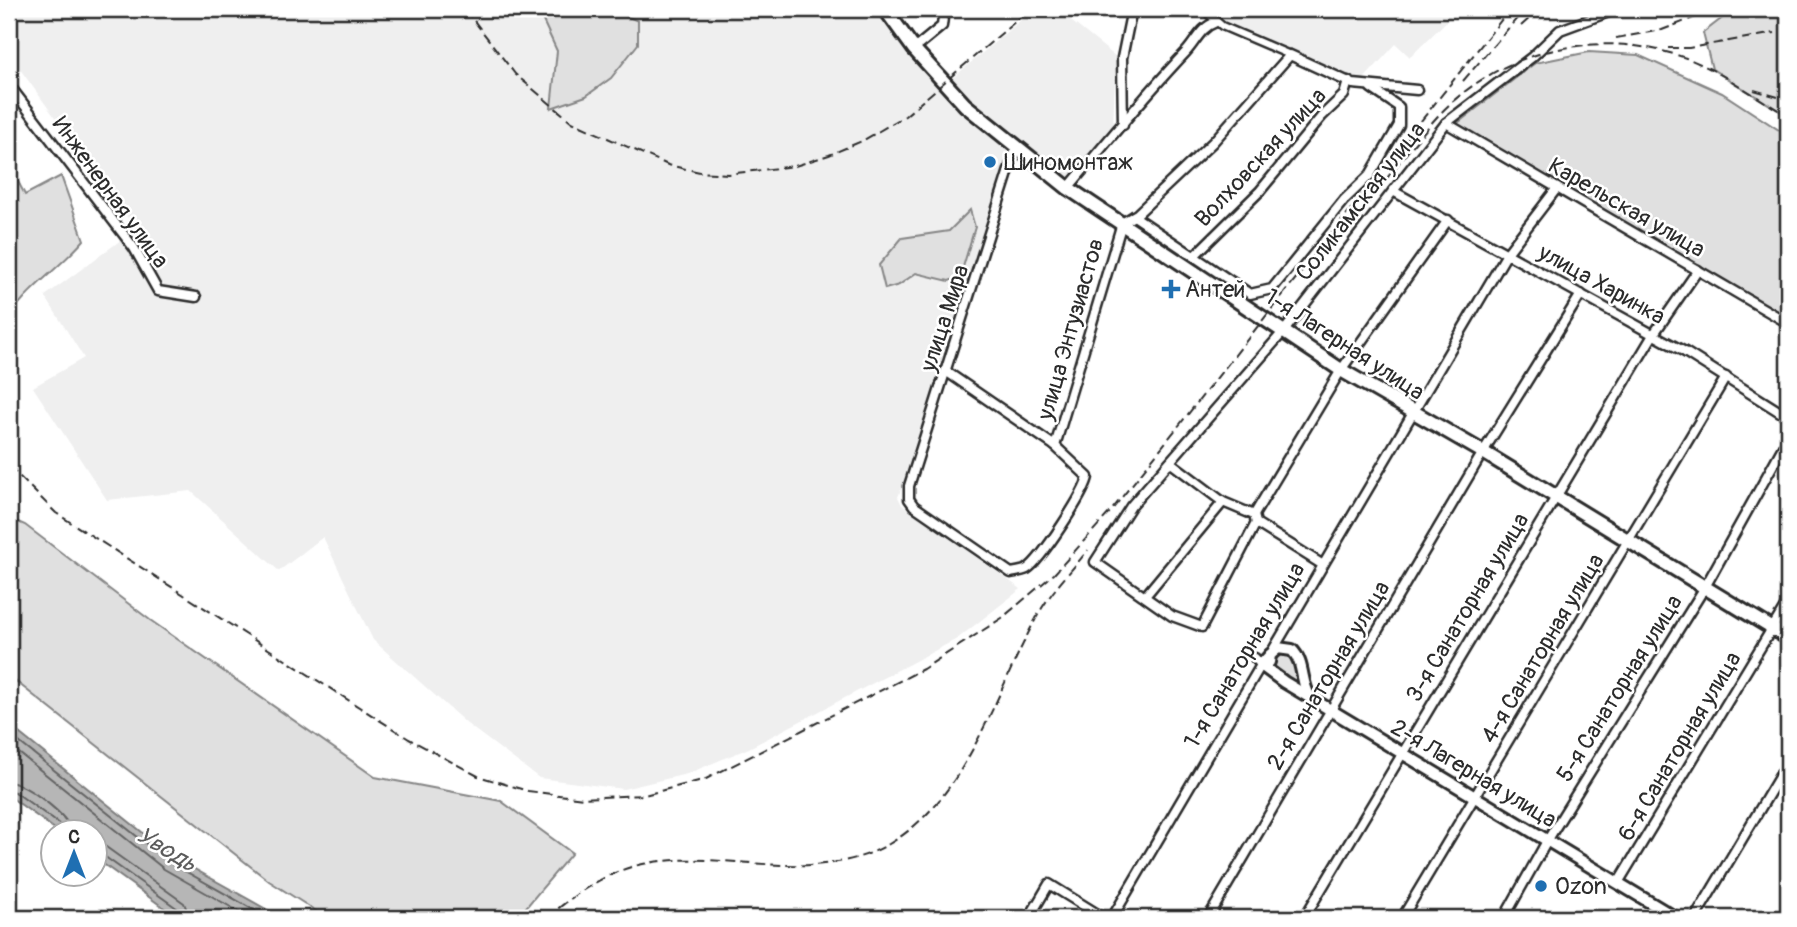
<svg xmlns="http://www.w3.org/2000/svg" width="1797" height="927" font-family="Pangolin,sans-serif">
<rect width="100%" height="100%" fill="#fff"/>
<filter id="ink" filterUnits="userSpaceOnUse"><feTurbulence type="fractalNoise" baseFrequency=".0143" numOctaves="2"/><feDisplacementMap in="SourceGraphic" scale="14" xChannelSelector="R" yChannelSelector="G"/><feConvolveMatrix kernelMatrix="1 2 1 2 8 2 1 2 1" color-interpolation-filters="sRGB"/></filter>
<g filter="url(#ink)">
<!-- built -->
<g fill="#efefef">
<path d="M9,9H879L918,61L1011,149L922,436L898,497L902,505L1021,589L957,639L749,748L687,774L623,789L539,778L467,724L373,640L323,537L279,571L191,491L107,500L33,387L84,358L45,296L136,229L9,54Z"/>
<path d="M1034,9H1056L1116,57L1113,127L1070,184L947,83Z"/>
<path d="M1203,9H1459L1410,57L1396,44L1360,83L1255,35L1213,20Z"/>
</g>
<!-- green -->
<g fill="#e0e0e0" stroke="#868686" stroke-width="2">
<path d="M523,9H610L638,21V44L611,78L586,96L551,108L557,51L539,12Z"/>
<path d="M1734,9H1788V116L1712,69L1703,33Z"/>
<path d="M1589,52L1638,55L1722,93L1788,136V320L1454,126L1535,63Z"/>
<path d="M9,164L25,195L61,176L84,240C59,269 30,286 9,317Z"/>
<path d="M970,210L975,227L960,277L949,281L916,273L899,285L885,289L879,265L902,238L949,231Z"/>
<path d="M9,518L25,525L150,620L375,777L501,801L572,853L517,918H327L269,881L9,676Z"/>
<path d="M1288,654L1293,658L1299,678L1294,682L1274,667L1278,655Z"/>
</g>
<!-- water -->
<path fill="#b6b6b6" stroke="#7e7e7e" stroke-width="2" d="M9,725L173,857L282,918H178L95,858L94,832H59L9,796Z"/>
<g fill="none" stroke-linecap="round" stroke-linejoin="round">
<!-- shore -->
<g stroke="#636363" stroke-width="2">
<path d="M9,734L169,862L268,918"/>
<path d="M9,745L164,869L250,918"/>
<path d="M9,782C25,783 70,816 71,832"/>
<path d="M9,791L15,792L59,824L62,832"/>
<path d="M94,844L106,847L184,903L190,918"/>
<path d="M94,853L101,854L178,909L182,918"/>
</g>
<!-- pedestrian casing -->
<g stroke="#2b2b2b" stroke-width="11">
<path id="pedestrian" d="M1203,9L1222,26L1290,55"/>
</g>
<!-- minor casing -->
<g stroke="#2b2b2b" stroke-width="13">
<g id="minor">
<path d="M914,49L942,26L944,9"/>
<path d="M9,85L134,248L158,291L196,297"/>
<path d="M1446,123L1788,323"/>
<path d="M1123,125L1122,58L1132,9"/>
<path d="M1068,188C1107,142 1145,95 1186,52C1197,40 1200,28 1216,22"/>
<path d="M1393,191L1685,352L1788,417"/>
<path d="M1134,216L1250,294L1272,289L1344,200L1370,175L1399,125V107L1371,88"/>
<path d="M1194,256L1260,191L1322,116L1344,95L1348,81"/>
<path d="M947,372L1055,446L1088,477C1085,493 1041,560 1027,569C1023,571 1016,572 1011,573L914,506L909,499V486L1016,148"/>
<path d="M1055,446L1122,223L1137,214L1213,142L1290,55L1353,84L1417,90"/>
<path d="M1170,462L1223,502L1254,515L1256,523L1323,565"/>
<path d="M1254,515L1341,370L1448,220"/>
<path d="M1256,523L1202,627L1172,616L1095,562L1131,506L1284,331L1446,123L1532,57L1560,30L1617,9"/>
<path d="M1146,595L1223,502"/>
<path d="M1273,650L1508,252L1557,188"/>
<path d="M1618,883L1788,602"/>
<path d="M1029,918L1049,884L1104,918"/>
<path d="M1112,918L1261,665L1255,658"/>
<path d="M1208,918L1483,452L1581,294"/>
<path d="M1304,918L1653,335L1698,270"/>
<path d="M1402,918L1726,377"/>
<path d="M1504,918L1547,841L1705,587L1788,438"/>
<path d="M1695,918L1788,762"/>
</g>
</g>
<!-- tertiary casing -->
<g stroke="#2b2b2b" stroke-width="16">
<g id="tertiary">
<path d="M1270,655L1261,665L1284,682L1676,918"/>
<path d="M1269,662L1270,655L1278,648L1292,650C1305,663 1300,682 1310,697"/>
</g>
</g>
<!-- secondary casing -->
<g stroke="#2b2b2b" stroke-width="18">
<path id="secondary" d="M885,9L914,49L965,105L1068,188L1341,370L1483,452L1788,638"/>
</g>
<!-- pedestrian -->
<use href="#pedestrian" stroke="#fff" stroke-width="6"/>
<!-- minor -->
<use href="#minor" stroke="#fff" stroke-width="8"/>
<!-- tertiary -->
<use href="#tertiary" stroke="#fff" stroke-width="10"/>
<!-- secondary -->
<use href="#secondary" stroke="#fff" stroke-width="12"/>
<!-- rail -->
<g stroke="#2b2b2b" stroke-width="2" stroke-dasharray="10 5" stroke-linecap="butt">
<path d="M465,9L515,74L572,122L668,165L700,172L728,174L795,166L829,155L862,141L905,116L1030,9"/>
<path d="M1521,26L1540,9"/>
<path d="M1616,38L1662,30L1717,9"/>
<path d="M1668,48H1689L1775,33"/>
<path d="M1463,81L1525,9"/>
<path d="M1754,90L1788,100"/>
<path d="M1366,205C1389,176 1411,146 1436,118C1499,49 1598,27 1686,58C1721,71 1755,97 1788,116"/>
<path d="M9,466L56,513L409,739L478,776L528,791L583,798L644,795L706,779L923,669L1002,618L1054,574L1111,511L1510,9"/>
<path d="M547,918C575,893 611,869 648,863C727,849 815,887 889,844C971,796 996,686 1042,608C1055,587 1073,569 1088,550"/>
</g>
</g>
</g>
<!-- markers -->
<g fill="#1f6fb2" stroke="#fff" stroke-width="2.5">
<circle cx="990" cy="162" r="7"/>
<path d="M1167.5 278.5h7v7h7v7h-7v7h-7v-7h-7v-7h7z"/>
<circle cx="1541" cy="886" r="7"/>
</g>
<g text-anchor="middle" stroke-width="5" stroke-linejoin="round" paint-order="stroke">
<!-- street labels -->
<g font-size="23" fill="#2b2b2b" stroke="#fff">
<text transform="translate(1260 157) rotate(-47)" y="8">Волховская улица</text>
<text transform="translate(111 192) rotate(54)" y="8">Инженерная улица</text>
<text transform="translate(1360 201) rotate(-52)" y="8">Соликамская улица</text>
<text transform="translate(1627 207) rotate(30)" y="8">Карельская улица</text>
<text transform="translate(1602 284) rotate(29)" y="8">улица Харинка</text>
<text transform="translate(944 318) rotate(-72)" y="8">улица Мира</text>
<text transform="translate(1070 329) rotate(-74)" y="8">улица Энтузиастов</text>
<text transform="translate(1345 344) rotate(33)" y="8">1-я Лагерная улица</text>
<text transform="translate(1467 607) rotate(-59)" y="8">3-я Санаторная улица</text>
<text transform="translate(1542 648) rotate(-59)" y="8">4-я Санаторная улица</text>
<text transform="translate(1244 655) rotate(-59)" y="8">1-я Санаторная улица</text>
<text transform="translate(1328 675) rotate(-59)" y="8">2-я Санаторная улица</text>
<text transform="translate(1619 688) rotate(-58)" y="8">5-я Санаторная улица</text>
<text transform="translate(1679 746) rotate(-59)" y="8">6-я Санаторная улица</text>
<text transform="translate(1474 773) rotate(31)" y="8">2-я Лагерная улица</text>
</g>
<!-- poi labels -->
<g font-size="23" fill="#2b2b2b" stroke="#fff" text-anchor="start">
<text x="1004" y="170">Шиномонтаж</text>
<text x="1185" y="297">Антей</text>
<text x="1555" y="894">Ozon</text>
</g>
<!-- water labels -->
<g font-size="24" font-style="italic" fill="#5c5c5c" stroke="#fff">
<text transform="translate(167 849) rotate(31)" y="8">Уводь</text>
</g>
</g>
<!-- margin -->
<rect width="1797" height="927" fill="none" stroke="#fff" stroke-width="35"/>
<rect x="18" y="18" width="1762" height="892" fill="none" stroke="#2b2b2b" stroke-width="2.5" filter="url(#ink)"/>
<!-- north arrow -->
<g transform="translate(74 853)"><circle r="33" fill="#ffffff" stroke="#aaaaaa" stroke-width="2"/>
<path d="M0-5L12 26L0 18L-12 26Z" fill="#1f6fb2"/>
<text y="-10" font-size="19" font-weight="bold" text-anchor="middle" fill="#2b2b2b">С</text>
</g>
</svg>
